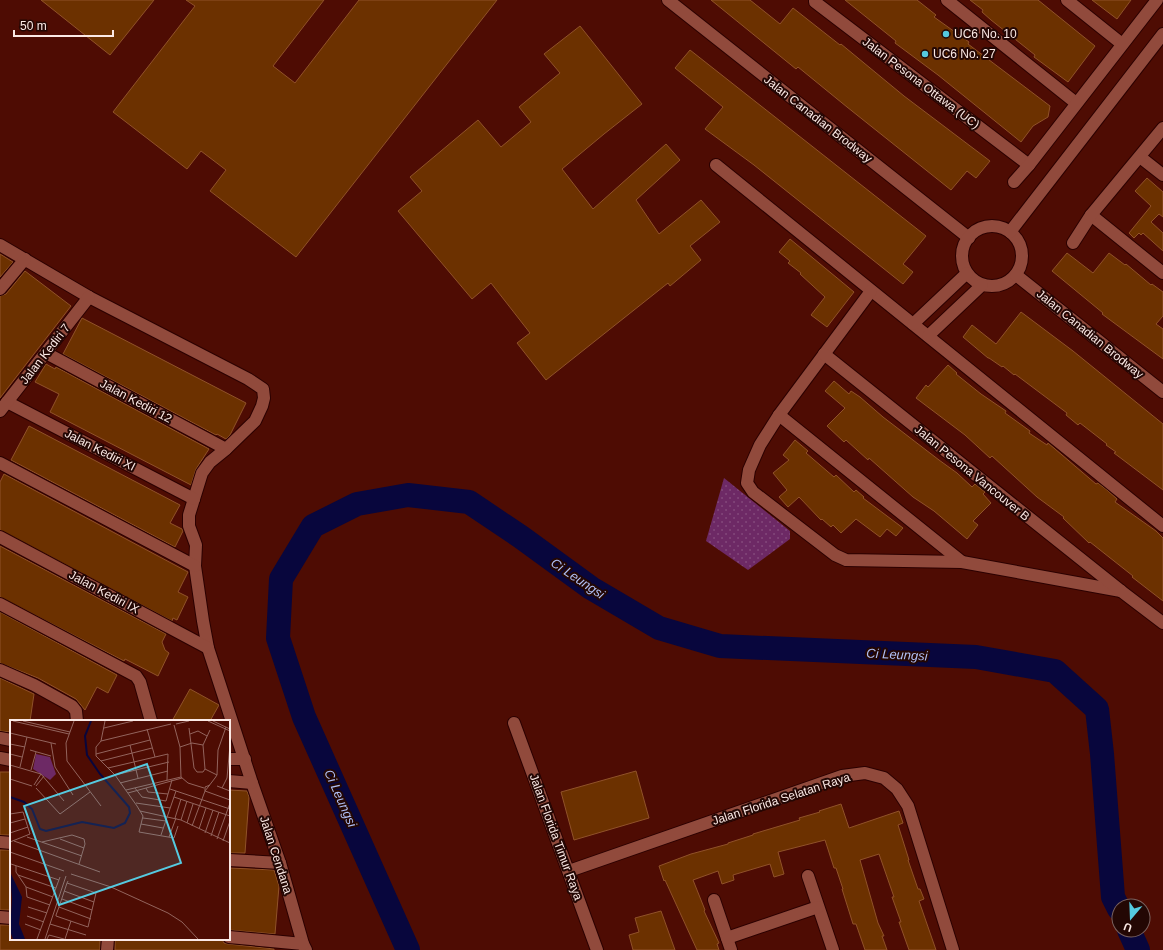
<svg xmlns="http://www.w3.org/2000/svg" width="1163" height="950" font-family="Arial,sans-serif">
<defs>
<pattern id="grass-dots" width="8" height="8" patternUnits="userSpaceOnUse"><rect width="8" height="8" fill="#6d2965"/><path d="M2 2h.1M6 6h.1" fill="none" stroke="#83487b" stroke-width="1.8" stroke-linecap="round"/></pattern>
</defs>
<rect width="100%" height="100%" fill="#4e0c03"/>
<!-- grass -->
<path fill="url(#grass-dots)" d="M724,478L790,531V539L748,570L706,541Z"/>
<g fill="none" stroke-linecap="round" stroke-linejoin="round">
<!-- river -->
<g stroke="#08063d" stroke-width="24">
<path d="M1129,930L1138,950"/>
<path d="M408,950L304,717L278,638L281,579L313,526L357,504L408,495L469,502L521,537L591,588L659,628L720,646L976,657L1055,671L1097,709L1102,754L1113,897L1119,909"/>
</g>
</g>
<!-- building -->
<g fill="#6c3100" stroke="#905229">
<path d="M41,0H154L110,55Z"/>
<path d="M186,0H324L273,66L295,83L359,0H497L296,257L210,191L226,170L201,151L187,169L113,112L195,6Z"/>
<path d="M711,0H750L780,24L793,8L840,45L841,44L904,96L990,161L976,178L967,171L951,190L847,107L798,67L796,69Z"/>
<path d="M845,0H917L936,15L934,17L969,42L968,44L1050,106L1048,117L1033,126L1021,142L938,75L895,43L896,41Z"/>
<path d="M970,0H1038L1095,46L1068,82L1034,57L1035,55L991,20L982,12L983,10Z"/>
<path d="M1092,0H1131L1117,19Z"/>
<path d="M580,26L642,104L604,134L562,169L593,209L666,144L680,160L636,200L659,234L701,200L720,222L690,246L701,260L670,286L668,283L546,380L517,343L530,333L491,283L472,299L398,211L422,191L410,177L478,120L501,147L531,122L519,107L560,73L544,54Z"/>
<path d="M690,50L926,236L903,264L913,272L903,284L754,165L705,129L723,107L675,68Z"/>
<path d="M1147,178L1163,192V217L1159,214L1151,222L1163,233V251L1143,233L1141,235L1139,233L1134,238L1129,233L1151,206L1135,191Z"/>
<path d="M790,239L854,292L827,327L811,315L825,297L800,274L801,273L788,263L790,261L779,252Z"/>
<path d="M1067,253L1093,273L1109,253L1125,265L1126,264L1151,285L1152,284L1163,292V316L1156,324L1163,329V359L1102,314L1103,313L1052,271Z"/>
<path d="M0,254L13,262L0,277Z"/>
<path d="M25,271L71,306L0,398V296L6,294Z"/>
<path d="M1021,312L1073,351L1163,424V490L1114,453L1116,452L1106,445L1107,444L1080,423L1078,425L1066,415L1067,413L1015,374L1014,375L1003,366L1002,367L989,358H988L963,337L972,325L996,344Z"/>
<path d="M82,318L246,403L230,435L226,439L217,434L216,435L63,354Z"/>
<path d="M46,364L55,369L56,367L209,449L196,469L191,485L50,412L59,394L35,382Z"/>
<path d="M948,365L957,373L956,374L981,394L1006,411L1005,413L1030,431L1029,433L1047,445L1048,443L1096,484L1098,483L1107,490L1117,499L1115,502L1156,531L1163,538V601L1132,577L1133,576L1090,542L1089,543L1063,518L1064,517L1037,497L992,456L990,458L965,435L916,398L926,385L928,387Z"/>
<path d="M834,381L849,394L851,391L860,397L883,417L939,460L957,473L972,487L975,484L985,492L983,494L991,503L973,521L978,525L967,539L934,511L913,497L869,458L868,460L846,440L844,442L827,426L845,408L825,391Z"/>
<path d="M29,426L180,505L170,523L182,529L183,531L175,547L11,460Z"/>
<path d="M795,440L808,451L806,453L834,477L836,475L854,492L856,490L864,497L863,498L903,528L896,536L887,529L880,537L856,519L841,533L833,525L831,527L822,519L821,520L799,497L788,507L779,497L787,490L773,473L789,460L783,455Z"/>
<path d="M4,474L188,572L178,592L188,597L177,620L173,618L172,621L0,530V482Z"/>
<path d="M0,546L166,634L162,642L165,650L169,653L158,676L125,659L124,661L0,597Z"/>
<path d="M0,612L117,675L108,693L97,687L85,710L76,699L38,678L0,663Z"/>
<path d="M0,678L34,694L30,721H11V732L0,731Z"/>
<path d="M190,689L219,705L210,721H172Z"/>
<path d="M636,771L649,818L574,840L561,792Z"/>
<rect x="0" y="772" width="11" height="63"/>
<path d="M229,790L247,791L249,797L245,853H229Z"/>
<path d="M841,804L849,828L899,811L903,823L898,825L909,860H908L918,889H920L924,899L919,901L936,950H909L899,922H901L892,897H894L879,854L860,860L878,923L884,936H882L887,950H865L856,924H853L842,889H843L836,868H834L825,840L778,852L784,874L774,877L770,864L733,875L734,880L722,884L718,871L693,880L705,910L704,911L719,943L717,944L719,950H697L665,880L664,881L659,866L691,854L728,844V843L753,835V834L800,820L799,818L820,812L819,811Z"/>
<rect x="0" y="850" width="11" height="60"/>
<path d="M229,868L274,870L279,886L275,934L229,930Z"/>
<path d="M661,911L675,950H633L629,935L639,932L635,918Z"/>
<path d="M0,925H11V939H100V950H0Z"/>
<path d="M115,939H222L224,943L228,944L274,949V950H115Z"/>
</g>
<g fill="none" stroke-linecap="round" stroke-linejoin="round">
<!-- minor casing -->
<g stroke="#2b0000" stroke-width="14">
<g id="minor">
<path d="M668,0L969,238"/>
<path d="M815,0V2L1029,165"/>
<path d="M947,0L1076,103"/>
<path d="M1067,0L1122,44"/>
<path d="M1140,157L1163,175"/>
<path d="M716,165L1163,526"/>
<path d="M1014,182L1029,165L1157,0"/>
<path d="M1091,215L1163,273"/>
<circle cx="992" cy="256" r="30"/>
<path d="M1010,232L1163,34"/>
<path d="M1073,243L1091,215L1163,128"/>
<path d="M0,245L89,297L248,379L263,389L264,398L262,406L255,421L226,449L210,462L202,473L189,515V526L196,545L195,566L203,621L208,648L252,783L280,863L303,944L306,950"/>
<path d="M1016,275L1163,392"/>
<path d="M0,289L25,259"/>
<path d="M871,291L779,415L760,445L749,470L747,483L753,492L835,555L846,560L962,562L1121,591"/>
<path d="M913,324L967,273"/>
<path d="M928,336L982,285"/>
<path d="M46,353L226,449"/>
<path d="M824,354L1121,591L1163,623"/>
<path d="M7,402L194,499"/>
<path d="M0,411L89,297"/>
<path d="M779,415L962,562"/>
<path d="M0,463L195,566"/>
<path d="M0,537L208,648"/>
<path d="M0,604L136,676L140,682L151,721"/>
<path d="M0,670L34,685L72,706L76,711L77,721"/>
<path d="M514,723L597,950"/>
<path d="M0,738L11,740"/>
<path d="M0,758L11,760"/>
<path d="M229,759H245"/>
<path d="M229,781L252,783"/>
<path d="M0,842L11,843"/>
<path d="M229,860L280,863"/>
<path d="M569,871L842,776L865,773L884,778L897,789L908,806L953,950"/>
<path d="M808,876L833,950"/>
<path d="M714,900L731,950"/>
<path d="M0,917L11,918"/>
<path d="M229,937L303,944"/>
<path d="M727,938L818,907"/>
<path d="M107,950L108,939"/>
</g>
</g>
<!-- minor -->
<use href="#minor" stroke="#914a3c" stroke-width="12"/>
</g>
<!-- markers -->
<g fill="#55cae0" stroke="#230704" stroke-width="1.5">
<circle cx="946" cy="34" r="4"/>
<circle cx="925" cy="54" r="4"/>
</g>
<g text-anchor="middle" stroke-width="4" stroke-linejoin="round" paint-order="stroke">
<!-- poi labels -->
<g font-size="12" fill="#fbe9e5" stroke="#230704" text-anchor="start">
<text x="954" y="38">UC6 No. 10</text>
<text x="933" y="58">UC6 No. 27</text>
</g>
<!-- street labels -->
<g font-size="12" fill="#fbe9e5" stroke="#230704">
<text transform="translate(921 83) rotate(37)" y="4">Jalan Pesona Ottawa (UC)</text>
<text transform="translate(818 119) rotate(38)" y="4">Jalan Canadian Brodway</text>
<text transform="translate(1090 334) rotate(39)" y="4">Jalan Canadian Brodway</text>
<text transform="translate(45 354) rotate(-52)" y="4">Jalan Kediri 7</text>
<text transform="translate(136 401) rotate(28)" y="4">Jalan Kediri 12</text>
<text transform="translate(100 450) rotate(27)" y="4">Jalan Kediri XI</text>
<text transform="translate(972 473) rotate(39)" y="4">Jalan Pesona Vancouver B</text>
<text transform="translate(104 592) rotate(28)" y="4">Jalan Kediri IX</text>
<text transform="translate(781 799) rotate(-18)" y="4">Jalan Florida Selatan Raya</text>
<text transform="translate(556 837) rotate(70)" y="4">Jalan Florida Timur Raya</text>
<text transform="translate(276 855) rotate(72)" y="4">Jalan Cendana</text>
</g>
<!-- water labels -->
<g font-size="13" font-style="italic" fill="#b0bff5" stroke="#230704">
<text transform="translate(578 578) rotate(34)" y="5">Ci Leungsi</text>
<text transform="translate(897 654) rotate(3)" y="5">Ci Leungsi</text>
<text transform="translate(341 798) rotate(66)" y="5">Ci Leungsi</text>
</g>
</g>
<!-- overview -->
<g transform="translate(10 720)">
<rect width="220" height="220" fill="#4e0c03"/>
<path d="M26,34L40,37L46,54L40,60L23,49Z" fill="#6d2965"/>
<path d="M0,152L12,177L9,204L15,219H3L0,211L2,179Z" fill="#08063d"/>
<path fill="none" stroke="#08063d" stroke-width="2" d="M0,77L14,82L22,89L30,109L36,111L72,102L104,108L115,103L120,93L119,87L90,54L77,35L75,16L81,1"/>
<path fill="none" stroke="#93645d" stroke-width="1" d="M3,1L59,14M13,1L60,12M64,1L56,23L57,41L91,86M95,1L91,21L86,27V36L105,55L127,86L133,96L129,112L164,118L168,106M198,1L220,11M203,1L220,9M166,4L179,1M164,5L170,27L171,57L178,63L194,68M94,8L123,1M179,8L184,48L187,52H193L195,49M137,9L145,37M0,13L46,24M180,14L188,11L197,16M91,21L161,4M41,23L45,47L63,75M0,24L15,27M120,25L128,58M170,27L182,23L193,25M20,30L41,36M0,34L12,37M86,34L140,20M91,41L142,28M0,45L31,54L54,81M10,47L17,17M98,48L158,34L157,60M195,49L193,25L200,10M195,49L207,55M21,50L26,32M105,55L159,42M0,59L22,66M110,63L158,51M24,65L31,54M200,65L195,67V71L205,58L207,55L208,30L216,7M26,66L34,56M207,66L220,71M26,68L50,94L80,72M125,68L132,77L156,81L162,60M136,68L138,72L158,74M212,68L217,58L220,25M160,69L220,89M116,70L171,57M118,73L172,58M164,77L220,96M126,83L160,88M130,91L171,100L220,123M0,94L13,92L20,114L0,122M133,98L156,101M165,98L171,79M171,100L177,81M0,103L15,99M177,103L183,84M131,104L153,108M182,106L195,71L220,80M189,109L196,88M0,113L18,107M195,113L203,90M151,115L166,71M201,116L209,92M17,117L72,136M159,117L166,98M50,119L74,128M207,119L220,83M4,121L90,152M213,121L220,101M32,122L62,115L74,119L75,124L69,144M0,132L54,151M1,144L49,160M6,146V152L16,167L17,177L40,185M61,154L101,167L158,193L172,202L188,219M8,155L46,168M57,163L86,173L78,207L46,196V195L49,187L57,163L58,161M16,167L43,177M54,171L84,182M52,179L82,190M18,187L37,193M49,187L81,199M17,196L34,202M15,204L31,210M40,204L76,215M27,219L50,157M35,219L56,156M37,219L39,215L54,219M55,219L61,201"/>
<path fill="#55cae0" fill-opacity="0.15" stroke="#55cae0" stroke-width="2" d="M137,44L171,143L49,185L14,86Z"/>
<rect width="220" height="220" fill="none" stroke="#fbe9e5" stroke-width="2"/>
</g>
<!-- north arrow -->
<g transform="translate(1131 918) rotate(199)"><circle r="19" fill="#230704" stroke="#79615e"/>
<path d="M0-3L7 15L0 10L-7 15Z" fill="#55cae0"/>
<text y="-6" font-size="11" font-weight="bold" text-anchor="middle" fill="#fbe9e5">U</text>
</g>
<!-- scale -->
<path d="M14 30v6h99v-6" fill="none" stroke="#fbe9e5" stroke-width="2"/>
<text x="20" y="30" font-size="12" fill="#fbe9e5" stroke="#230704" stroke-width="3" paint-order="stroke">50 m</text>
</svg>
